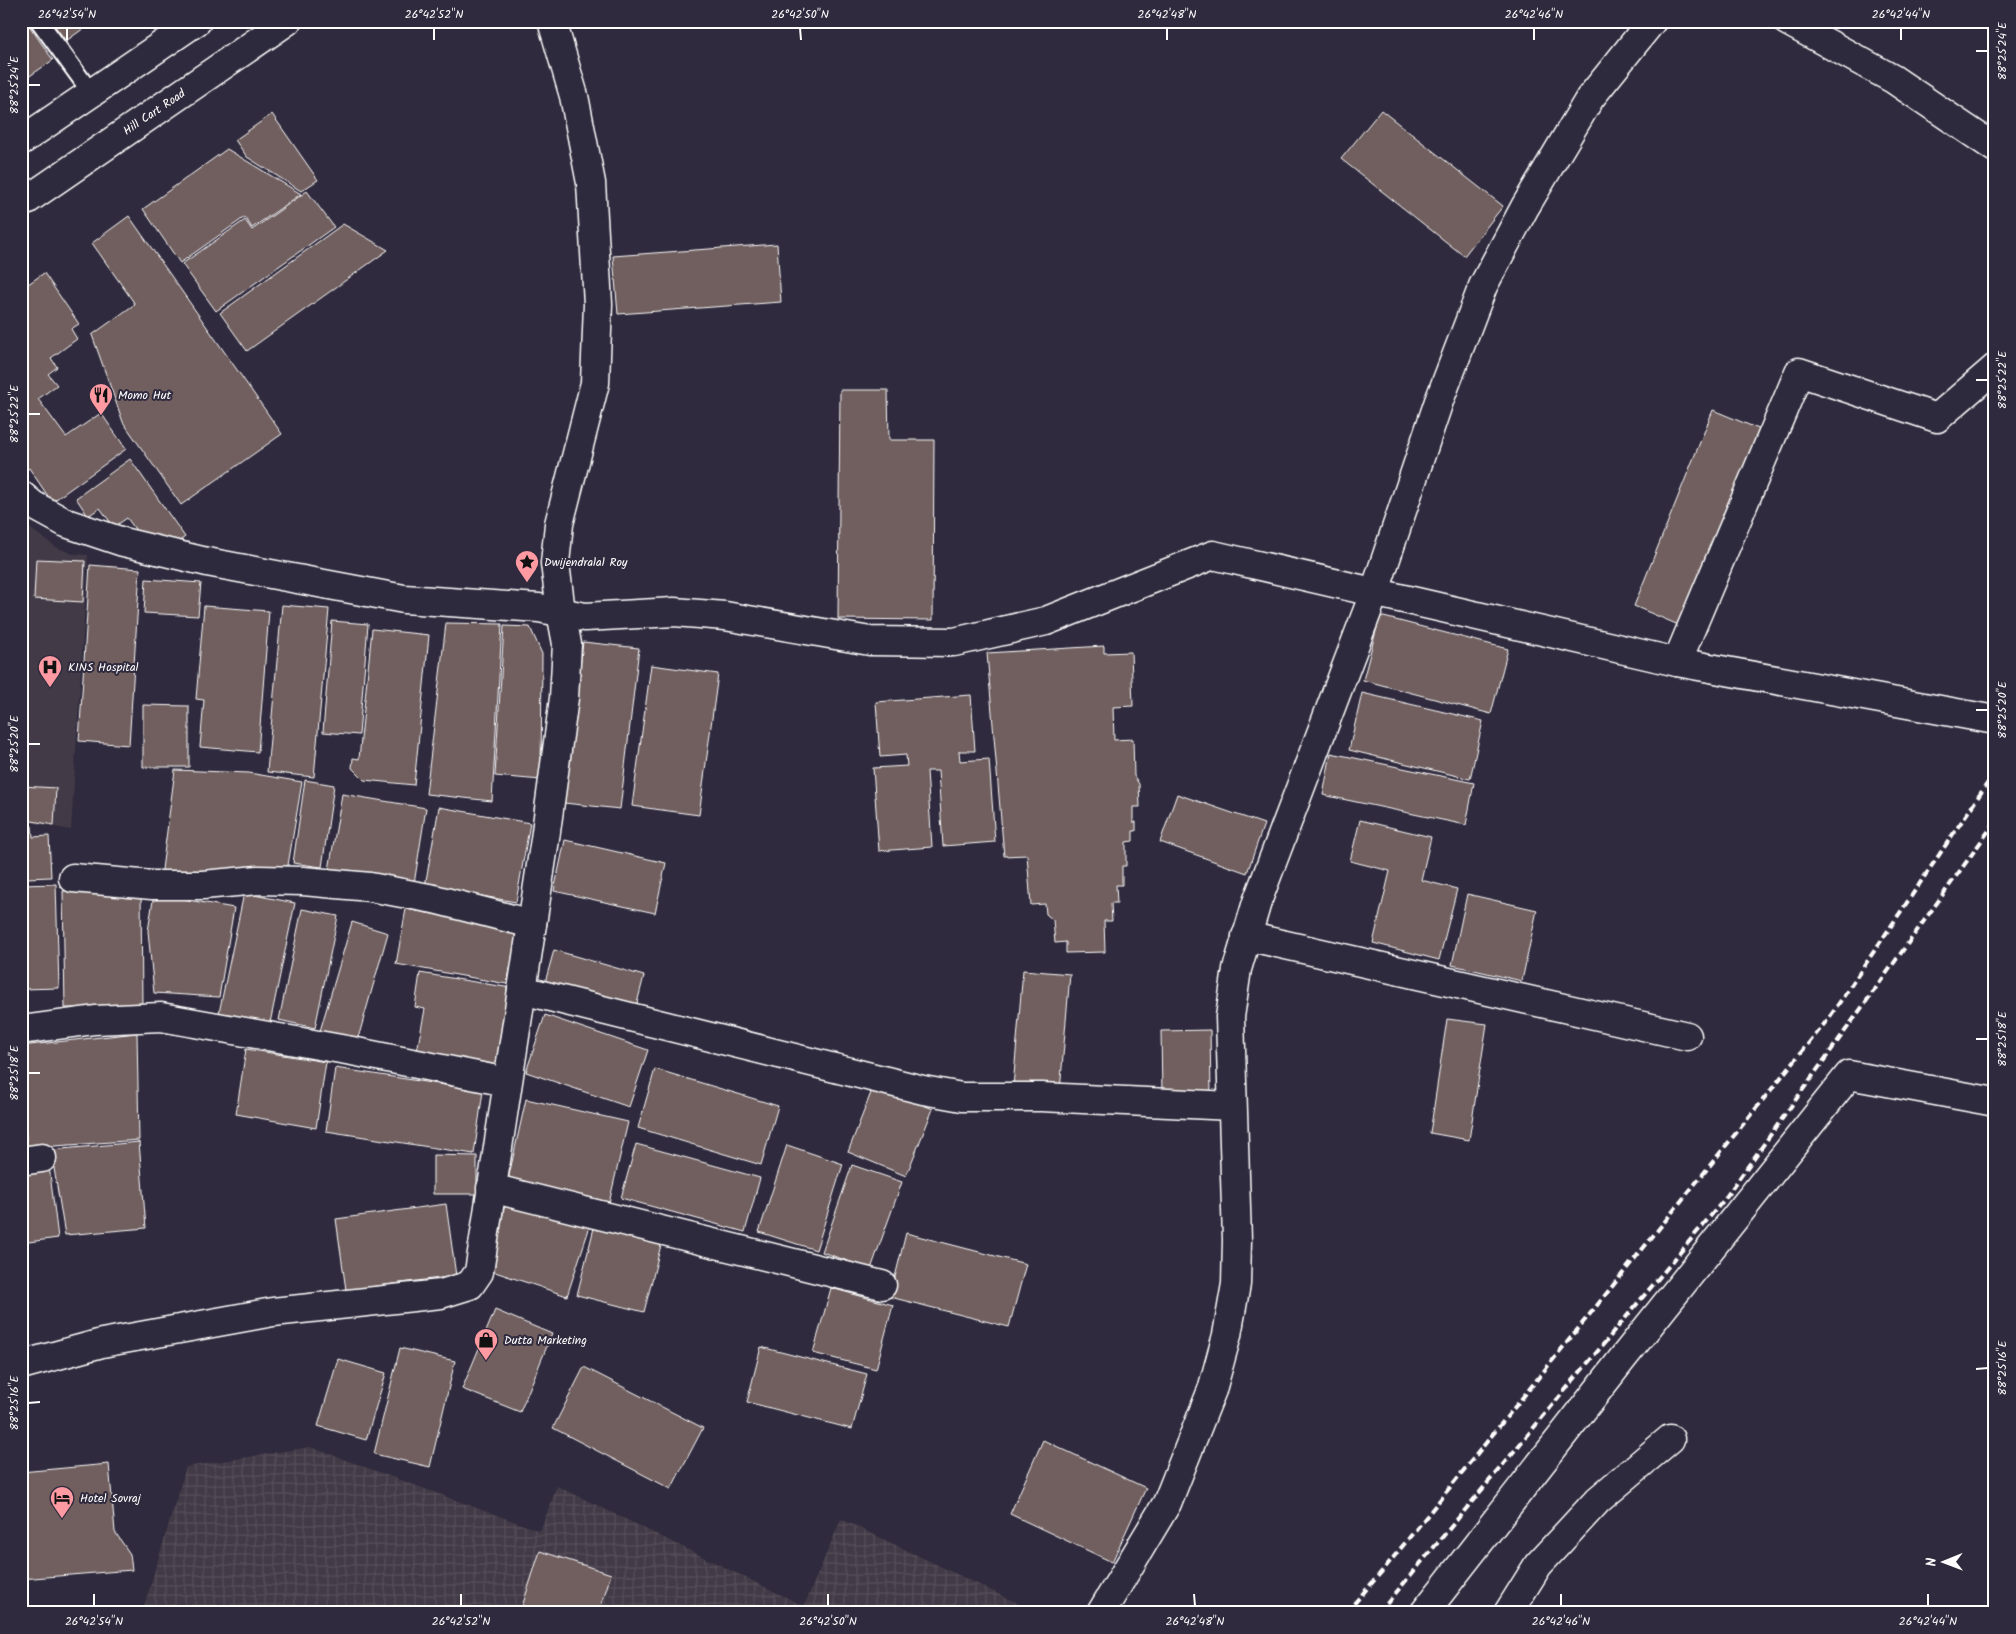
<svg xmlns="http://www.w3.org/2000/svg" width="2016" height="1634" font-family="Kalam,sans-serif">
<defs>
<pattern id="industrial-grid" width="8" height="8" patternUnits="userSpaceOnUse" patternTransform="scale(1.25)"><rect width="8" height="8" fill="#433a47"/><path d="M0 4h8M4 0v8" fill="none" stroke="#564e59"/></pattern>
</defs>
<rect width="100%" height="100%" fill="#2f2a3d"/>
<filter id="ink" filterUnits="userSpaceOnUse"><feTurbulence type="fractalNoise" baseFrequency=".02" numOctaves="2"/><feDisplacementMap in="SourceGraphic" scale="10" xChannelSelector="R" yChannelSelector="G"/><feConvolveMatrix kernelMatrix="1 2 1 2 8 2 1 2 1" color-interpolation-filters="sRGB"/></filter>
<g filter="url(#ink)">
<!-- built -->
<path fill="#433a47" d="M21,522L56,547L73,554L88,555L71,830L21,820Z"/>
<!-- industrial -->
<path fill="url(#industrial-grid)" d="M310,1447L540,1531L557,1486L804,1606L841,1519L1038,1613H142L186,1467Z"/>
<!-- building -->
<g fill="#715e5e" stroke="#fff">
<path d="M21,21H26L53,60L21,82Z"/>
<path d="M51,21H94L66,41Z"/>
<path d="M1381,110L1503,206L1464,256L1341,159Z"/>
<path d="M272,114L318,180L301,191L247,157L235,140Z"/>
<path d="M227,149L301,194L252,228L245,217L180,263L143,209Z"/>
<path d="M307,191L334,227L216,311L182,264L245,220L252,230Z"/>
<path d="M129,216L282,434L181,505L123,422L92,335L135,304L92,243Z"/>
<path d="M343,224L388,250L247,351L220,313Z"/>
<path d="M777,244L781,302L618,314L613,256Z"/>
<path d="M44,273L79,324L71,329L77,339L51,358L57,367L48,374L57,385L38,399L66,437L101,413L126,449L52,502L29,468L21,473V289Z"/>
<path d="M840,390H888L889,440H934L933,620L838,619Z"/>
<path d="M1713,410L1761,430L1681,626L1634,606Z"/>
<path d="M130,459L185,537L177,543L140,536L127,518L114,527L100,508L88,516L76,498Z"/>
<path d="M36,559L85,561L83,602L34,599Z"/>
<path d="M90,565L140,569L129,745L79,741Z"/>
<path d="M146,579L201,583L198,616L144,613Z"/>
<path d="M282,605L329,609L314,777L267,772Z"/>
<path d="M204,606L269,611L258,752L200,747L204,700L196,699Z"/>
<path d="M1380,616L1508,649L1491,714L1363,680Z"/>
<path d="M332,621L368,624L359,735L323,732Z"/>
<path d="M446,623L502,624L492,801L426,794Z"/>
<path d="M504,626L530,627L542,654L541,780L495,776Z"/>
<path d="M372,629L429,635L414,785L364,780L352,768L353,758L359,759Z"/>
<path d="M583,642L639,648L620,809L564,803Z"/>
<path d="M1104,646V653L1131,652L1133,706L1113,707L1114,740L1133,739L1134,776L1139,784L1140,807H1133V822H1136V831H1133V841L1126,842V866H1122V885H1116L1117,903H1111L1112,921H1104L1105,952L1066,953V942L1055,943L1053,920L1046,914L1045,904L1031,905L1027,855L1004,856L987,653Z"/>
<path d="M651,665L718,674L699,815L632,806Z"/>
<path d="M1362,693L1483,721L1470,779L1349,750Z"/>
<path d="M971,695L975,751H959L960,761L989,759L995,842L943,846L938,771H927L932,847L879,851L873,768L907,766L906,755L880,757L876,702Z"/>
<path d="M143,705L189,706V767H143Z"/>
<path d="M1331,753L1474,783L1466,825L1323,795Z"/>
<path d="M175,770L249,773L302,782L287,871L161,877Z"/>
<path d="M305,780L334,785L322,867L293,863Z"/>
<path d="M21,786L56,788L54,825L21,819Z"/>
<path d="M342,794L426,808L414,884L329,870Z"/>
<path d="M1177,794L1264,824L1247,873L1160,842Z"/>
<path d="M439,807L530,823L516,902L425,886Z"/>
<path d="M1360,820L1431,837L1421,880L1457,889L1439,960L1373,943L1390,871L1350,861Z"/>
<path d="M21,823L32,826L33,837L49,836L51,877L27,878V880H21Z"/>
<path d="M565,840L666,863L655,913L554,891Z"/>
<path d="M56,884L59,988L24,989L21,885Z"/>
<path d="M141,890L142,1008H65L63,891Z"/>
<path d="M244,893L295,903L270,1023L219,1013Z"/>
<path d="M154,894L234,908L219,997L154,993L148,931Z"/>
<path d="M1467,894L1537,910L1522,981L1452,965Z"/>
<path d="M302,909L338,916L315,1028L279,1020Z"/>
<path d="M406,909L518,930L507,984L396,964Z"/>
<path d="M352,922L388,933L357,1042L320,1031Z"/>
<path d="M554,950L644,976L635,1011L544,986Z"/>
<path d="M1023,970L1070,974L1060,1091L1013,1087Z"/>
<path d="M420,973L511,988L499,1065L417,1051L425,1009L415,1007Z"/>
<path d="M545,1015L648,1050L629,1107L526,1072Z"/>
<path d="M1447,1019L1487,1024L1469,1140L1430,1133Z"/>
<path d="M1210,1030L1211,1096H1162L1161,1031Z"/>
<path d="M137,1033L139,1140L27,1148L21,1074V1046Z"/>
<path d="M246,1049L326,1062L316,1128L236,1114Z"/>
<path d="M335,1068L483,1091L474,1154L326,1131Z"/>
<path d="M655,1069L778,1106L761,1165L638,1128Z"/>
<path d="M874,1085L933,1109L906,1176L848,1152Z"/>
<path d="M526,1099L628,1122L609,1203L508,1180Z"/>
<path d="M139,1142L146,1228L65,1235L51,1150Z"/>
<path d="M636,1144L760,1178L745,1232L621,1198Z"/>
<path d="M787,1145L843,1164L816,1250L759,1232Z"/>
<path d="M433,1155L477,1156V1194H433Z"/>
<path d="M852,1165L902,1182L871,1269L822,1252Z"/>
<path d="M49,1166L58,1238L21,1243V1170Z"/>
<path d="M506,1198L591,1223L567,1296L492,1271Z"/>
<path d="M446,1204L456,1276L346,1290L336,1219Z"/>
<path d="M595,1224L662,1241L644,1312L577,1295Z"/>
<path d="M906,1233L1026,1264L1009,1327L890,1297Z"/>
<path d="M831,1288L893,1305L876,1369L813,1353Z"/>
<path d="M495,1310L552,1334L520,1412L462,1389Z"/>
<path d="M761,1347L867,1374L852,1429L747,1402Z"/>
<path d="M400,1348L455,1361L430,1467L374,1454Z"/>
<path d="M338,1359L386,1373L366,1440L318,1426Z"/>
<path d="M584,1367L703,1428L671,1489L553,1428Z"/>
<path d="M1043,1440L1146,1488L1112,1562L1010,1514Z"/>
<path d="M109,1464L115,1532L130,1554L132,1570L21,1579V1472Z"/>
<path d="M540,1551L611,1574L599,1613H520Z"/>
</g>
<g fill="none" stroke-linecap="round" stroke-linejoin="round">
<!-- lane casing -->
<g stroke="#fff" stroke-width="20">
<path id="lane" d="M39,21L92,94"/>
</g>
<!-- street casing -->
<g stroke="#fff" stroke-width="31">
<g id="street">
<path d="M1787,21L1893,79L1995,148"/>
<path d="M21,495L33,505L66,523L123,542L207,562L404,599L539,608L585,617L674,612L725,616L870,641L954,642L1046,621L1213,555L1677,662L1995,720"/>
<path d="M1677,662L1799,372L1937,418L1995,368"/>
<path d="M73,878L152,885H203L258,880L303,881L370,887L434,899L532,924"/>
<path d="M1246,936L1687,1036"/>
<path d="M522,990L923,1090L962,1097H1041L1232,1106"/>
<path d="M21,1030L95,1020L161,1017L352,1051L507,1082"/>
<path d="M21,1161L42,1158"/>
<path d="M491,1188L882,1285"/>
<path d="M21,1365L102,1343L273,1312L441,1294L470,1285L479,1272L545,839L564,698L567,644L561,612L555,563L559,524L595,383L598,304L591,183L574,96L552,21"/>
<path d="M1101,1613L1167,1503L1212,1390L1227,1335L1236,1284L1237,1240L1230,1017L1237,969L1257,902L1375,591L1439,401L1483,286L1525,207L1590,98L1652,21"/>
<path d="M1424,1613L1623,1358L1849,1075L1995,1102"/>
<path d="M1508,1613L1538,1565L1598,1500L1670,1439"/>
</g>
</g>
<!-- secondary casing -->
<g stroke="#fff" stroke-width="31">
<g id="secondary">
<path d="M21,141L197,21"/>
<path d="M21,204L287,21"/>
</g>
</g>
<!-- lane -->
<use href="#lane" stroke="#2f2a3d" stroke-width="16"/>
<!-- street -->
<use href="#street" stroke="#2f2a3d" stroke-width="28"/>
<!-- secondary -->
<use href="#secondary" stroke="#2f2a3d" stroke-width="28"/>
<!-- rail -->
<g stroke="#fff" stroke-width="4" stroke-dasharray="8 4" stroke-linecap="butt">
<path d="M1346,1613L1384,1569L1829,1018L1995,772"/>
<path d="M1379,1613L1723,1201L1995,822"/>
</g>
</g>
</g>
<!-- ticks -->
<path fill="none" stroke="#fff" stroke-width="2" d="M67,28V40M434,28V40M800,28L801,40M1167,28V40M1534,28V40M1901,28V40M1976,51H1988M28,85H40M1976,380H1988M28,414H40M1976,710H1988M28,744H40M1976,1039H1988M28,1073H40M1976,1369L1988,1368M28,1403L40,1402M94,1594V1606M461,1594V1606M828,1594V1606M1194,1594L1195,1606M1561,1594V1606M1928,1594V1606"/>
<!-- icons -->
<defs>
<g id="restaurant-pin" transform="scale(1.25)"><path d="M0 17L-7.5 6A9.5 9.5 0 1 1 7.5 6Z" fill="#ff9aa2" stroke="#2f2a3d"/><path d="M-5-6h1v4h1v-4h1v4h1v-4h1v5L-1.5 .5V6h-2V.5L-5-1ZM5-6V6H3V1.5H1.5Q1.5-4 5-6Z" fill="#111"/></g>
<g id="sight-pin" transform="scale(1.25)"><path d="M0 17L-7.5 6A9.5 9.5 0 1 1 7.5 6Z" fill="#ff9aa2" stroke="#2f2a3d"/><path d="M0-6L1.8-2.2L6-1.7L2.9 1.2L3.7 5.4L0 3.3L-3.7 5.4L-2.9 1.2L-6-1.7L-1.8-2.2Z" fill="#111"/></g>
<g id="hospital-pin" transform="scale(1.25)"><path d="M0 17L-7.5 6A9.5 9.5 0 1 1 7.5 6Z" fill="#ff9aa2" stroke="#2f2a3d"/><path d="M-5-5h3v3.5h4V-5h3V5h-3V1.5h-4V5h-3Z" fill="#111"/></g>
<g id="shop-pin" transform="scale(1.25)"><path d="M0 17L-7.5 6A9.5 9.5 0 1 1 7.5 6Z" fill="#ff9aa2" stroke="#2f2a3d"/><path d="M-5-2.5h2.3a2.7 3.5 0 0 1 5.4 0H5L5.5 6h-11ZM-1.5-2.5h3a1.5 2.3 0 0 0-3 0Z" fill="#111"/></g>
<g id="hotel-pin" transform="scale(1.25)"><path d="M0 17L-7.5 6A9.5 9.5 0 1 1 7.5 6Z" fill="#ff9aa2" stroke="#2f2a3d"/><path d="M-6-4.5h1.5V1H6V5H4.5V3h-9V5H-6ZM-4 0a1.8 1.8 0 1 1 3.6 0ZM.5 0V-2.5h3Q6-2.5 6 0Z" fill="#111"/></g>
</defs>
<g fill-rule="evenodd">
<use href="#restaurant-pin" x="101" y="395"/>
<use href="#sight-pin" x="527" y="562"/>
<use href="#hospital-pin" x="50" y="667"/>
<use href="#shop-pin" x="486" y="1340"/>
<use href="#hotel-pin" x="62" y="1498"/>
</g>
<g text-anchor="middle" stroke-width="4" stroke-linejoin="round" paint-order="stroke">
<!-- street labels -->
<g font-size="12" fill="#fff" stroke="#2f2a3d">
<text transform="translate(154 112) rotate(-34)" y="4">Hill Cart Road</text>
</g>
<!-- poi labels -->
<g font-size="12" fill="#fff" stroke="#2f2a3d" text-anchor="start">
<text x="118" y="399">Momo Hut</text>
<text x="544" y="566">Dwijendralal Roy</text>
<text x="68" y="671">KINS Hospital</text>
<text x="504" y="1344">Dutta Marketing</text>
<text x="80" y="1502">Hotel Sovraj</text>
</g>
</g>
<!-- margin -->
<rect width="2016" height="1634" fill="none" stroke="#2f2a3d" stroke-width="55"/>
<!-- north arrow -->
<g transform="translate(1944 1562) rotate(269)" stroke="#2f2a3d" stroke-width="4" paint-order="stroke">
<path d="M0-4L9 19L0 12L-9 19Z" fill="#ffffff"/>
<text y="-8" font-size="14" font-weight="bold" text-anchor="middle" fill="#ffffff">N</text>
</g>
<rect x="28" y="28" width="1960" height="1578" fill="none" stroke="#fff" stroke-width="2"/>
<g font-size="12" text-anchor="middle" fill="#fff">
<text x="67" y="18">26°42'54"N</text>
<text x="434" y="18">26°42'52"N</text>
<text x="800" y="18">26°42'50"N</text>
<text x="1167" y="18">26°42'48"N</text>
<text x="1534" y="18">26°42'46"N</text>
<text x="1901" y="18">26°42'44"N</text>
<text transform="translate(2002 51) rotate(-90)" y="4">88°25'24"E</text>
<text transform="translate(14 85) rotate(-90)" y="4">88°25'24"E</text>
<text transform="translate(2002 380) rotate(-90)" y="4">88°25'22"E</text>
<text transform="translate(14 414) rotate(-90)" y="4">88°25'22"E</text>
<text transform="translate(2002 710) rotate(-90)" y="4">88°25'20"E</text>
<text transform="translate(14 744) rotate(-90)" y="4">88°25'20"E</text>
<text transform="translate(2002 1039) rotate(-90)" y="4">88°25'18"E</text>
<text transform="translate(14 1073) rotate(-90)" y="4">88°25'18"E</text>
<text transform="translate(2002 1368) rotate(-90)" y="4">88°25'16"E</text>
<text transform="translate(14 1403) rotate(-90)" y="4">88°25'16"E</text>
<text x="94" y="1625">26°42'54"N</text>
<text x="461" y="1625">26°42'52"N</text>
<text x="828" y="1625">26°42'50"N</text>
<text x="1195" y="1625">26°42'48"N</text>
<text x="1561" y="1625">26°42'46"N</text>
<text x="1928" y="1625">26°42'44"N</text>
</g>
</svg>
